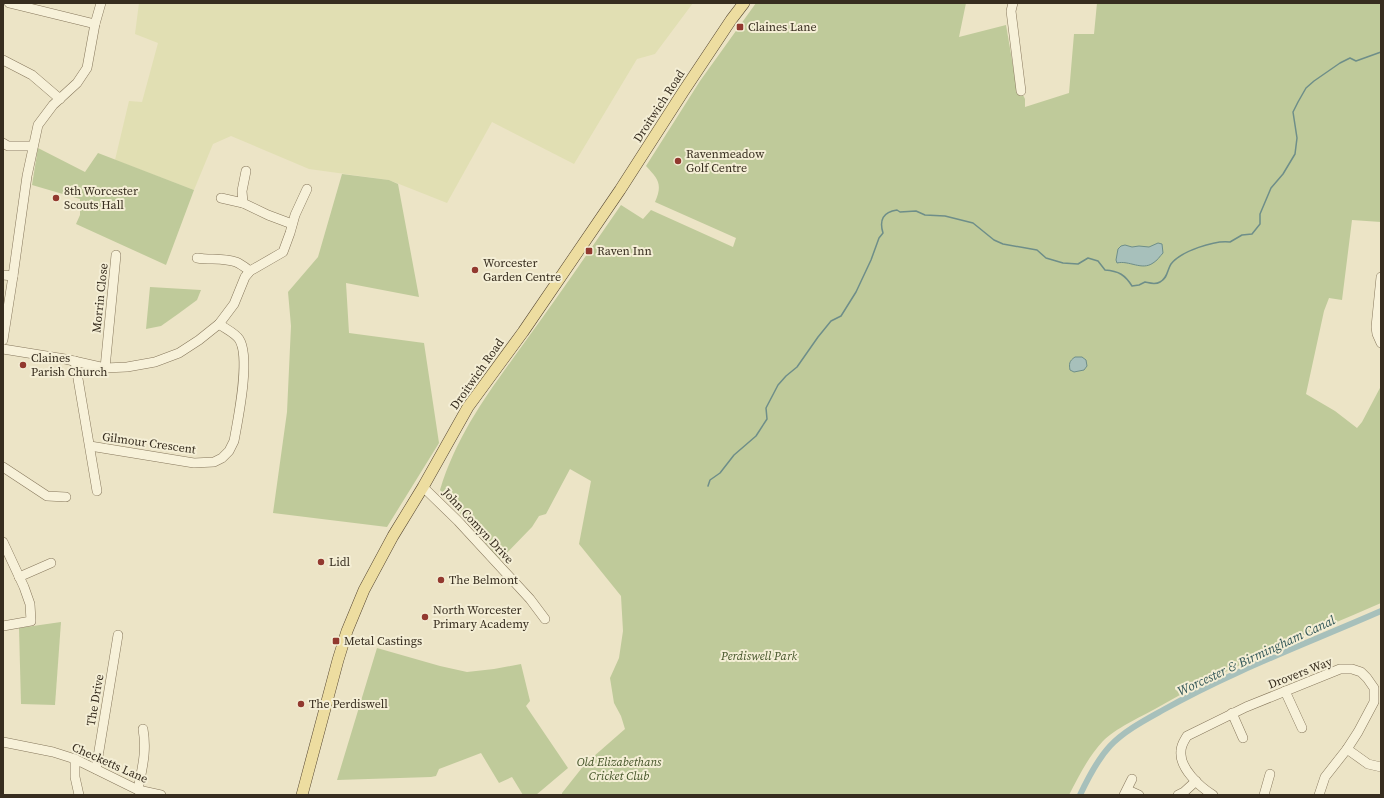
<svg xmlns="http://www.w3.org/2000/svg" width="1384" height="798" font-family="'Source Serif 4',serif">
<rect width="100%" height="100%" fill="#ece4c6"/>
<!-- farmland -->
<path fill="#e1dfb3" d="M139,3H693L655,54L637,59L574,164L492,122L447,203L389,180L309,169L231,136L213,144L194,190L115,160L129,101L142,102L158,43L135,34Z"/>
<!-- green -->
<g fill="#bfca9a">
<path d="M756,3H966L959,37L1006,25L1018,95H1023L1025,99V107L1069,93L1074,34H1094L1097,3H1381V222L1352,220L1342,300L1329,298L1324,311L1306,394L1335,411L1357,428L1362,422L1381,386V603C1305,636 1227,667 1155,709C1140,717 1115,729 1103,741C1088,757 1079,776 1069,795H562V793L585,764L625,729L621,716L614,703L610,678L619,658L623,631L621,596L579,544L591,481L570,469L546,514L539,516L532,527L500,560L440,490C458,431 492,388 527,339C559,295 590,250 621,205L643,219L651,210L733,247L736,238L655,202C663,184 658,179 646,166L700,81Z"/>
<path d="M38,148L85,172L98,153L194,190L166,265L76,224L80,215V199L32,185Z"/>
<path d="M342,174L389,180L398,184L419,297L346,283L349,333L424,343L439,443L387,527L273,513L287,412L291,326L288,292L318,257Z"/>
<path d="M150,287L201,290L197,300L178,314L161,326L146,329Z"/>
<path d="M61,622L55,705L21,704L19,628Z"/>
<path d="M377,648L440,666L467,672L494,669L521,664L530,701L526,706L568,768L536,795H523L512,777L499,783L481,753L439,769L436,776L431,777L337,780Z"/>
</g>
<!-- water -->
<g fill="#a7c0bb" stroke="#6e8e89">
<path d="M1158,243L1162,244L1163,253C1160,256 1157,261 1153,263C1142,271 1129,260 1117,263L1116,260L1118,249L1121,246L1125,245L1132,247L1139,246L1149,247Z"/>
<path d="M1075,357H1082L1086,360L1087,366L1084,370L1074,372L1070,370C1069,364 1069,361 1075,357Z"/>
</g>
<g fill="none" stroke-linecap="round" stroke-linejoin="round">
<!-- stream -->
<path stroke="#6e8e89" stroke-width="1.5" d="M708,486L710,480L720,473L734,455L756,436L767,419L766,408L778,385L786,376L797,367L818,337L831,321L841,316L856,292L871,260L879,238L883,233C879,220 883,212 897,210L900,212L916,211L925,215L945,216L973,223L994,240L1003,244L1037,250L1046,258L1063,263L1078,264L1088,258L1098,261L1105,270C1119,271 1125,275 1132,286L1139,285L1145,282C1150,283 1155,285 1160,282C1168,278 1167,270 1171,264C1181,251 1215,240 1230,242L1242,235L1252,234L1260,224V214L1271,188L1283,174L1295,154L1297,138L1293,112L1298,102L1306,88L1314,81L1340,63L1350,58L1356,61L1381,52"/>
<!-- canal -->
<path stroke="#a7c0bb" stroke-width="6" d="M1080,795C1088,778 1097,760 1110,746C1124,731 1145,720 1163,710C1232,671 1308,643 1381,611"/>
<!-- minor casing -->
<g stroke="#86775c" stroke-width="10">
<g id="minor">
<path d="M9,3L95,24"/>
<path d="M1013,3L1011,11L1021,91"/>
<path d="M3,60L32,75L60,99"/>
<path d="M3,143L8,146H33"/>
<path d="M246,171L242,191L243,203L268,215L292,224"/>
<path d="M221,198L243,203"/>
<path d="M197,258C210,260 224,258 236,262C241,264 246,268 250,271"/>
<path d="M3,275L13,276"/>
<path d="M1381,277L1376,327L1377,334L1381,343"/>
<path d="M3,340L13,276L27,176L38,125L53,105L77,83L87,68L95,24L101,3"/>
<path d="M3,349L65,359L105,368L127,367L155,362L179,353L199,340L219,324L234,304L245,277L250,271L283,252L290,233L295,215L307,189"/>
<path d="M75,361L97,491"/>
<path d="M105,368L116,255"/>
<path d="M90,446L194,463L214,462L222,458L229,451L234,441C238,419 251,357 239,339C235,333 226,329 219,324"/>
<path d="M3,467L47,496L66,497"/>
<path d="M423,487L458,521L530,599L545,619"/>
<path d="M3,542L24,587L30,604L31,621L3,626"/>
<path d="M19,577L51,563"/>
<path d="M1285,691L1302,728"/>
<path d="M1232,713L1243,738"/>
<path d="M3,742L53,752L75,759L138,790L161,795"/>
<path d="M1347,749L1368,764L1381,767"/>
<path d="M75,759V777L79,795"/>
<path d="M96,769L118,635"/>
<path d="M138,790C142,768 147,752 143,729"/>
<path d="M1128,790L1139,795"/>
<path d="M1124,795L1132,779"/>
<path d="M1178,795L1184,792L1196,781"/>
<path d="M1213,795C1200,787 1179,768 1181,751C1181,745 1184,741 1187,736L1246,707L1340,669H1352L1361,672L1367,678L1374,688V702L1358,732L1347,749L1325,777L1319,795"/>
<path d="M1264,795L1270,774"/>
</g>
</g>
<!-- major casing -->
<g stroke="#544530" stroke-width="12">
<path id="major" d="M302,795L338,660L347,631L364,590L393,536L423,487L468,407L523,332L620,190L683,92L731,20L744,3"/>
</g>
<!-- minor -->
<use href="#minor" stroke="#f7f1d9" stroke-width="9"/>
<!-- major -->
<use href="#major" stroke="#eddda0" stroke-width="11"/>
</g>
<!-- markers -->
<g fill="#92392f" stroke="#f4eed5" stroke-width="1.5">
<rect x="736" y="23" width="8" height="8" rx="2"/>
<circle cx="678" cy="161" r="4"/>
<circle cx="56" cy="198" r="4"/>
<rect x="585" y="247" width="8" height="8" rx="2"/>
<circle cx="475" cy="270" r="4"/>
<circle cx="23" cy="365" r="4"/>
<circle cx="321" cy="562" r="4"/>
<circle cx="441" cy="580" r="4"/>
<circle cx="425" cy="617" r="4"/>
<rect x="332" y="637" width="8" height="8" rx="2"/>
<circle cx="301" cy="704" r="4"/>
</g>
<g text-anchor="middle" stroke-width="4" stroke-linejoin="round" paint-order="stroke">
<!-- poi labels -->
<g font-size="12" fill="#372d1f" stroke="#f4eed5" text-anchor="start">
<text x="748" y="31">Claines Lane</text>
<text x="686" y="158">Ravenmeadow<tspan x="686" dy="14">Golf Centre</tspan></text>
<text x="64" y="195">8th Worcester<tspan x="64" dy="14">Scouts Hall</tspan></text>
<text x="597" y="255">Raven Inn</text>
<text x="483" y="267">Worcester<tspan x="483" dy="14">Garden Centre</tspan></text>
<text x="31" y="362">Claines<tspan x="31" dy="14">Parish Church</tspan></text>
<text x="329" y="566">Lidl</text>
<text x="449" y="584">The Belmont</text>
<text x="433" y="614">North Worcester<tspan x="433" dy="14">Primary Academy</tspan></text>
<text x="344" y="645">Metal Castings</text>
<text x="309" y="708">The Perdiswell</text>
</g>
<!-- street labels -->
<g font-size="12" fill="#372d1f" stroke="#f4eed5">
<text transform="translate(659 106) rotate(-57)" y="4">Droitwich Road</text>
<text transform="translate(100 298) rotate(-84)" y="4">Morrin Close</text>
<text transform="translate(477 374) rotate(-55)" y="4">Droitwich Road</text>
<text transform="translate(149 443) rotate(8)" y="4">Gilmour Crescent</text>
<text transform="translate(478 526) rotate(47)" y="4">John Comyn Drive</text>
<text transform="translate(1300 673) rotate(-21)" y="4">Drovers Way</text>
<text transform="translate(95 700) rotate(-80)" y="4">The Drive</text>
<text transform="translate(110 763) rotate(24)" y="4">Checketts Lane</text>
</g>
<!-- park labels -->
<g font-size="12" font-style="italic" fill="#435327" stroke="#f4eed5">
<text x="759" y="660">Perdiswell Park</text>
<text x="619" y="766">Old Elizabethans<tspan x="619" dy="14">Cricket Club</tspan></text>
</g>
<!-- water labels -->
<g font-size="13" font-style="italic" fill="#305556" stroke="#f4eed5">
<text transform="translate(1256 655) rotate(-25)" y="5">Worcester &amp; Birmingham Canal</text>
</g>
</g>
<!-- border -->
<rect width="1384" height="798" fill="none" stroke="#372d1f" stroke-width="8"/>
</svg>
